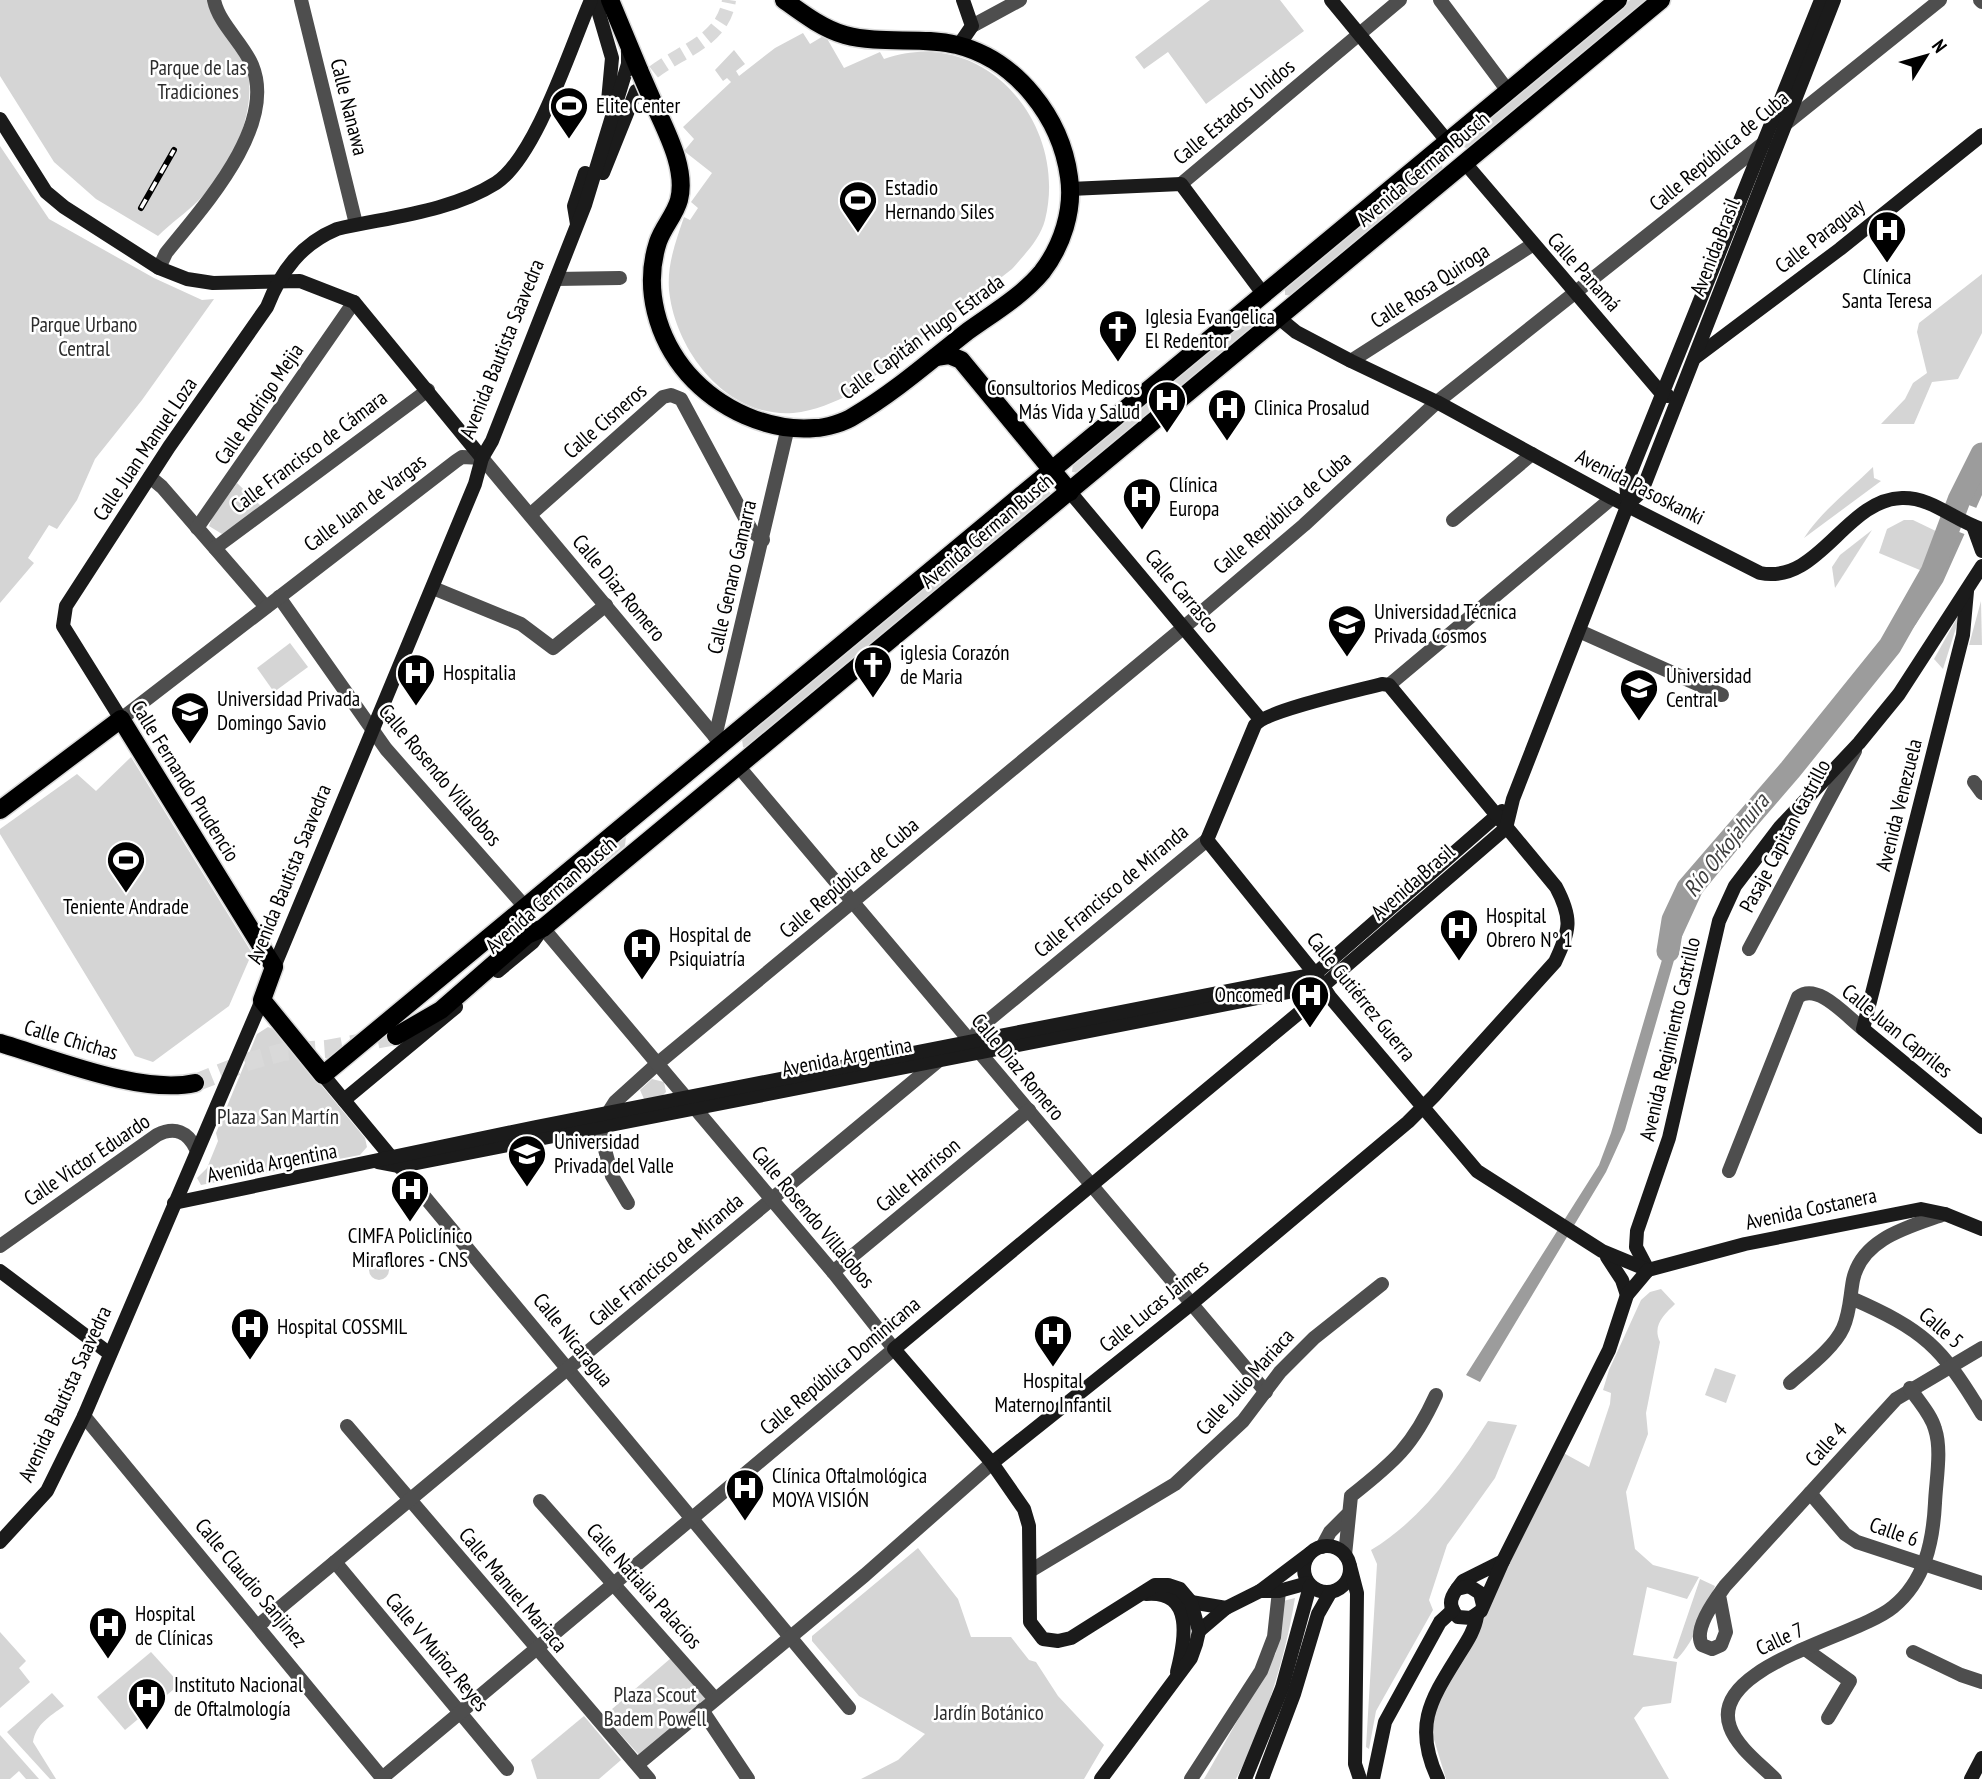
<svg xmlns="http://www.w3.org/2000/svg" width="1982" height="1779" font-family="'PT Sans Narrow',sans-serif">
<rect width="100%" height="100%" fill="#fff"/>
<!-- green -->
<g fill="#d5d5d5">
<path d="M0,0H209C220,19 244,51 248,72C256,116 230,169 199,200C186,213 171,223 158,236L96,199L54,162L0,76Z"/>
<path d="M1210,0H1280L1304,31L1206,104L1168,52L1144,69L1135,57Z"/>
<path d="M1630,0H1650L1471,149L1463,147V139Z"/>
<path d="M803,33L810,44L825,35L844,68L880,52L884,59C984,24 1069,124 1045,220C1040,239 1025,254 1012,269L853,393C834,402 815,411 793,413C726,418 675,350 669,290C667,264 676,241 684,217L690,220L698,208L691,202L712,173L684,151L694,139L683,127L731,82L727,78L723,81L715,70L734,50L745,64L736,71L739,76L775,48Z"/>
<path d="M0,146L49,219L154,278L202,300L214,299L142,400L95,459L77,500L57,529L49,525L28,558L34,563L0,603Z"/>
<path d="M1435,163L1442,164L1443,172L1294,296L1285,295V286Z"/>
<path d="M1982,274V333L1958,379L1932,382L1914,424H1881L1905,399L1913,383L1927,373L1917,332L1919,323Z"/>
<path d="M1254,315L1260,322L1080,473L1072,472L1073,463Z"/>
<path d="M1873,467L1874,478L1881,481L1804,538C1823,509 1850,490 1873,467Z"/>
<path d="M237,483L263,508L222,534L209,526L212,518Z"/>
<path d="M1046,488L1052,495L746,748L743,747L742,739Z"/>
<path d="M1904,520H1913L1942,534L1927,573L1879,553L1887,529Z"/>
<path d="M1872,530L1835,588L1832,567L1840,555Z"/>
<path d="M1981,601L1982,645H1969Z"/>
<path d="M1962,609L1943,669L1934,659Z"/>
<path d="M290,643L308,667L274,692L257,668Z"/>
<path d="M131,757L252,953L229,1006L153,1062L135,1056L0,834V829L77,774L96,791Z"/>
<path d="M626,836L625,846L592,873V868L587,867Z"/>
<path d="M268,1027L276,1030L365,1138L367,1147L360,1155L201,1185L197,1178L207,1168L218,1141L216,1133L257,1034Z"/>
<path d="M652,1079L664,1082L666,1092L662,1096L644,1099L640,1090Z"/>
<circle cx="379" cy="1270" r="10"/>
<path d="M1661,1289L1675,1304C1664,1315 1652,1325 1660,1342L1646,1413L1648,1434L1626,1492L1628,1505L1635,1549L1653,1565L1699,1577L1687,1599L1647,1587L1633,1655L1677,1662L1671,1703L1643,1707L1634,1718L1669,1779H1446L1432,1733V1716L1558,1450L1589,1467L1610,1404L1611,1393L1603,1390L1609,1370L1641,1300L1650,1292Z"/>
<path d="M1715,1368L1736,1375L1726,1403L1705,1395Z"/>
<path d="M1488,1421L1517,1425L1495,1478L1447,1545L1429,1600L1433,1610L1376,1711L1369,1749L1366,1747L1377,1564L1371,1550C1421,1520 1457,1470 1488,1421Z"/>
<path d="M918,1548L958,1599L971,1637H1011L1029,1660L1036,1662L1058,1696L1104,1745L1084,1779H861L898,1760L925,1734L859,1696L812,1641V1636Z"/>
<path d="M1700,1579L1715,1586C1705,1611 1696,1639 1677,1659L1673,1658Z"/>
<path d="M1295,1598C1285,1659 1265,1724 1236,1779H1204L1276,1653L1283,1601Z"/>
<path d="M0,1632L26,1661L19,1668L30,1682L0,1708Z"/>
<path d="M151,1652L180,1684L125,1730L97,1697Z"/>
<path d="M671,1658L707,1699L640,1756L604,1716Z"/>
<path d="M52,1693L64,1706C49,1717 36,1724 33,1742L56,1779H50L7,1732Z"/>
<path d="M584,1716L621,1760L599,1779H537L531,1760Z"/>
<path d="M0,1735L39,1779H26L19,1771L10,1779H0Z"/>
</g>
<!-- water -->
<path fill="#9c9c9c" d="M1982,454V495L1943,582L1916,624L1856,704L1702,893L1679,943L1625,1130L1606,1172L1480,1382L1466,1375L1599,1165L1611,1133L1674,919L1691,885L1781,781L1892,642L1932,572L1959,500Z"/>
<!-- pier -->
<path fill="#fff" d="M1956,500L1979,509L1967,535L1946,527Z"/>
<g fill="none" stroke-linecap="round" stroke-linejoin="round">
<!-- river -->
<path stroke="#9c9c9c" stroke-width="23" d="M1668,951L1673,920L1688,888L1790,770L1890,646L1932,572L1959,500L1982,454"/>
<!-- secondary-tunnel -->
<path stroke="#d9d9d9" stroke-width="14" stroke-dasharray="14 7" stroke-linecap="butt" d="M639,87C663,53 722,49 729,0"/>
<!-- primary-tunnel -->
<path stroke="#d9d9d9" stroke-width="18" stroke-dasharray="18 9" stroke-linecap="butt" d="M195,1083L250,1061L283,1052L326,1049L396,1036"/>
<!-- primary casing -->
<g stroke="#dbdbdb" stroke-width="21">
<g id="primary">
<path d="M610,0L640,72"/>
<path d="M654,104C666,131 687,169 679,200C675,215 663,227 658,242C643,288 657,338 688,374C719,409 768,432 815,428C826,428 845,422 854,416C895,392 931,360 968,331C993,313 1022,296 1042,272C1062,246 1074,210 1069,177C1061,118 1017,60 957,45C921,36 882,45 845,35C823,29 802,13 784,0"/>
<path d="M936,357L949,355L961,360L1070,492"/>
<path d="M0,810L121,719L274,967L262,1000L323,1075L1618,0"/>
<path d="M396,1036L441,1010L527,935L543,928L1661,0"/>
<path d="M0,1043C54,1059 141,1095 195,1083"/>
</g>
</g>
<!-- street -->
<g stroke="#4e4e4e" stroke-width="14">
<path d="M301,0L356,224"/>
<path d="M1440,0L1508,91"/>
<path d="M1980,0L1982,2"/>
<path d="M972,26L1020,0"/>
<path d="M1783,126L1940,0"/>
<path d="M1181,184L1400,0"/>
<path d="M159,268L166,253C201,209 278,127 252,65C243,43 219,24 214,0"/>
<path d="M556,279L620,278"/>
<path d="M1351,361L1532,245"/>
<path d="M150,477L162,487L266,607"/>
<path d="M531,514L663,397L671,395L681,399L752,531L763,540"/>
<path d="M1453,520L1532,454"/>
<path d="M197,528L354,302"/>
<path d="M215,548L428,390"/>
<path d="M433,588L521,624L553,648L606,605"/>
<path d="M279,597L386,749L526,908"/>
<path d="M1579,631L1722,695"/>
<path d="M1389,685L1612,498"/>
<path d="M121,719L456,461L462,457L482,458L722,745"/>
<path d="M715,737L788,427"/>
<path d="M739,767L1266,1392"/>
<path d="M1974,782L1982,793"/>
<path d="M1749,949L1855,751"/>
<path d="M971,1042L980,1027L1207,840"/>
<path d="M608,1113L615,1102L657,1064L1183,628L1304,525L1437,402L1765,142"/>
<path d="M599,1127L612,1176L628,1203"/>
<path d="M399,1166L849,1708"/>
<path d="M1729,1171L1798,997C1818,982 1846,1016 1863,1029"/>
<path d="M0,1246L157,1135C175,1126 188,1132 196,1149"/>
<path d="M833,1272L1029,1110"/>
<path d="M1851,1298C1924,1330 1941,1346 1982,1414"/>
<path d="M1790,1383C1807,1368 1834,1348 1843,1328C1850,1313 1850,1296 1853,1280C1862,1238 1909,1227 1945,1214"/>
<path d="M84,1416L383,1779"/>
<path d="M347,1426L649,1779"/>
<path d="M1810,1493L1845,1534L1857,1542L1982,1583"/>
<path d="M540,1501L715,1699"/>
<path d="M1322,1547L1330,1532L1347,1515"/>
<path d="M1345,1555L1351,1496C1394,1462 1413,1446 1436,1395"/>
<path d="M335,1562L507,1769"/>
<path d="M1030,1571L1175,1484L1243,1421L1280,1372L1314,1338L1382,1284"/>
<path d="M1719,1595L1726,1632L1721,1645L1712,1649L1702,1645C1693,1629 1715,1600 1725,1586L1896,1399L1982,1348"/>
<path d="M259,1625L938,1061"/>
<path d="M1805,1649L1850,1681L1828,1718"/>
<path d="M1913,1652L1961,1675L1982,1682"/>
<path d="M702,1710L748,1779"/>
<path d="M638,1764L865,1575L992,1463"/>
<path d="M382,1778L894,1349L833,1272L543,928"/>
<path d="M1191,1779L1261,1671L1274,1637L1279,1591"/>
<path d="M1775,1779C1760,1764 1737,1747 1730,1727C1708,1666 1857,1637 1893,1607C1925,1581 1933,1542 1935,1503C1936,1480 1942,1450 1935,1429C1931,1414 1918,1401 1910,1388"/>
</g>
<!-- secondary -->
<g stroke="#1b1b1b" stroke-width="14">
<path d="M595,0L612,58L608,101"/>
<path d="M1331,0L1448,142"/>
<path d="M959,45L972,26L963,0"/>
<path d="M0,119L46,192L64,207L159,268L187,279L213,283L300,281L354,302L482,458"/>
<path d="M1465,163L1662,394L1668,396"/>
<path d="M603,173L636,91"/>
<path d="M1070,189L1181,184L1264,295"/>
<path d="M577,224L574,206L585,173"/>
<path d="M1279,318L1296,332L1351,361L1437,402L1612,498L1760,573C1819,585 1846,499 1902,498C1932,497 1955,521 1982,529"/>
<path d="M1696,357L1840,249L1982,135"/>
<path d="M1070,492L1260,719"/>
<path d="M1628,504L1626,484L1821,0"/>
<path d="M1973,526L1982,551"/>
<path d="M1967,591L1963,635L1863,1029L1982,1127"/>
<path d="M121,719L63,626L66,606L169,447L267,307C281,271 301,244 337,229C389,217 450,212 496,183C536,157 571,46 591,0"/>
<path d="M274,967L475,484L482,458L492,441L585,205L628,64V46"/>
<path d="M498,971L533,942L543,928"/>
<path d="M323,1075L396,1163"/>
<path d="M344,1100L456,1007"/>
<path d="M378,1162L399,1166L416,1163L1324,985"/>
<path d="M174,1203L536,1127L1315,974L1502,811"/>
<path d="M1607,1257L1622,1280L1627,1295"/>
<path d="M1648,1270L1636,1247L1637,1231L1669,1138L1719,921L1735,886L1780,827L1859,743L1899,694L1982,566"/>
<path d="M1648,1270L1745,1244L1921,1209L1945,1214L1982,1229"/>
<path d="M0,1271L110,1354"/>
<path d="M992,1463L1190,1305L1408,1122L1434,1096L1555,962C1570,930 1573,919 1556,887L1389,685L1382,684C1360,690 1265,711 1255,725L1207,840L1315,974L1330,997L1477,1171L1602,1251L1648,1270"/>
<path d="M0,1542L47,1491L84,1416L262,1000"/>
<circle cx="1327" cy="1569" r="23"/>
<path d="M1350,1566L1357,1593L1355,1764L1360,1779"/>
<path d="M1457,1589L1463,1581L1503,1561"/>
<path d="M1260,1591H1279L1308,1583"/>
<path d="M1146,1594C1195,1590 1185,1641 1177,1672"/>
<path d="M1191,1602L1226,1608"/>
<path d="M1483,1605L1480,1593L1469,1586L1457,1589C1449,1599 1449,1608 1458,1617L1471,1618L1481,1611L1503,1561L1609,1350L1627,1295L1648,1270"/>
<path d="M1199,1631L1226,1608L1260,1591L1309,1554"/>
<path d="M1101,1779L1191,1658L1196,1644L1199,1631L1191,1602L1180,1589L1168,1585H1155L1071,1638L1058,1641L1043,1639L1030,1622L1029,1526L1024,1509L992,1463L894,1349L1317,998L1324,985L1506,828L1513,799L1628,504L1642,491L1834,0"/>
<path d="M1245,1779L1282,1688L1310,1586"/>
<path d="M1262,1779L1294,1694L1318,1614L1330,1593"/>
<path d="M1373,1779L1385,1722L1440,1622L1453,1610"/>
<path d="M1438,1779C1412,1724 1432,1698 1461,1651C1468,1640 1475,1629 1477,1616"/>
<path d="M1971,1779L1982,1758"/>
</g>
<!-- primary -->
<use href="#primary" stroke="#000" stroke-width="18"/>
<!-- rail casing -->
<g stroke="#000" stroke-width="6">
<path id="rail" d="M141,208L174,150"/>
</g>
<!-- rail -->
<use href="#rail" stroke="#fff" stroke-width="3.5" stroke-dasharray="10" stroke-linecap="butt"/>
<!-- primary-bridge casing -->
<g stroke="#dbdbdb" stroke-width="21" stroke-linecap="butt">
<path id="primary-bridge" d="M640,72L654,104"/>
</g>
<!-- primary-bridge -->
<use href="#primary-bridge" stroke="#000" stroke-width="18"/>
</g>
<!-- icons -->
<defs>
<g id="stadium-pin" transform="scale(2.0125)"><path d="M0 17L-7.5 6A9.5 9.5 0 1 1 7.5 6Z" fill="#000" stroke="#fff"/><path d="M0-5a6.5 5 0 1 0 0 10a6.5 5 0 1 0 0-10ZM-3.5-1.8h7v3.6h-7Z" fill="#fff"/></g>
<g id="hospital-pin" transform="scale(2.0125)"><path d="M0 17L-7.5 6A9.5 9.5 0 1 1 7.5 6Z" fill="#000" stroke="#fff"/><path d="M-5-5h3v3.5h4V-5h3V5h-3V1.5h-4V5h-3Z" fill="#fff"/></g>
<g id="church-pin" transform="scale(2.0125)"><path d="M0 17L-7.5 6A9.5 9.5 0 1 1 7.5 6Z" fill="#000" stroke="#fff"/><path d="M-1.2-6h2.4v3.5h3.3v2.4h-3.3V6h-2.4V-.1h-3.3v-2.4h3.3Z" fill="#fff"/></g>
<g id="university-pin" transform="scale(2.0125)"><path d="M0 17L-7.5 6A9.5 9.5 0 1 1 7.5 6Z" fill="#000" stroke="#fff"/><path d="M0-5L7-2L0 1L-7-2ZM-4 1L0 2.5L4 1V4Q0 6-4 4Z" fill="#fff"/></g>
</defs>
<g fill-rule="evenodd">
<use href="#stadium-pin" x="569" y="106"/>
<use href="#stadium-pin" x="858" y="200"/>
<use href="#hospital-pin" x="1887" y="230"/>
<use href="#church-pin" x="1118" y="329"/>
<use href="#hospital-pin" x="1167" y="400"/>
<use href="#hospital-pin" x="1227" y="408"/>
<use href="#hospital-pin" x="1142" y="497"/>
<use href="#university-pin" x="1347" y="624"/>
<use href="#church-pin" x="873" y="665"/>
<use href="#hospital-pin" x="416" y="673"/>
<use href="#university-pin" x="1639" y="688"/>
<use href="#university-pin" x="190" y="711"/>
<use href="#stadium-pin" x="126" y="860"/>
<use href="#hospital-pin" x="1459" y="928"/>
<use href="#hospital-pin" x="642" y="947"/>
<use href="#hospital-pin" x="1310" y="995"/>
<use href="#university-pin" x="527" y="1154"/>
<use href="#hospital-pin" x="410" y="1189"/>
<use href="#hospital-pin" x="250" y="1327"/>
<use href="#hospital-pin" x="1053" y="1334"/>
<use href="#hospital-pin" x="745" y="1488"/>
<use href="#hospital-pin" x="108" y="1626"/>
<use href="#hospital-pin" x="147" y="1697"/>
</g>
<g text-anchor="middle" stroke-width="5" stroke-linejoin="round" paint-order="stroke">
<!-- park labels -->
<g font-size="21" fill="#2c2c2c" stroke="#fff">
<text x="198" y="75">Parque de las<tspan x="198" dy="24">Tradiciones</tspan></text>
<text x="84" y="332">Parque Urbano<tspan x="84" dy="24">Central</tspan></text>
<text x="278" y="1124">Plaza San Martín</text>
<text x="655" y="1702">Plaza Scout<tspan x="655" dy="24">Badem Powell</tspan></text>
<text x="989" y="1720">Jardín Botánico</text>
</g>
<!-- poi labels -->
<g font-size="21" fill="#000" stroke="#fff" text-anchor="start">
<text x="596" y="113">Elite Center</text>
<text x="885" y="195">Estadio<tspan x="885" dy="24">Hernando Siles</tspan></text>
<text x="1887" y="284" text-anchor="middle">Clínica<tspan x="1887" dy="24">Santa Teresa</tspan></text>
<text x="1145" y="324">Iglesia Evangelica<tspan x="1145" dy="24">El Redentor</tspan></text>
<text x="1140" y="395" text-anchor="end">Consultorios Medicos<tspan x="1140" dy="24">Más Vida y Salud</tspan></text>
<text x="1254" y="415">Clinica Prosalud</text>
<text x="1169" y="492">Clínica<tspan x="1169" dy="24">Europa</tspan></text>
<text x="1374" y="619">Universidad Técnica<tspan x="1374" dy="24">Privada Cosmos</tspan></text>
<text x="900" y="660">iglesia Corazón<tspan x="900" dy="24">de Maria</tspan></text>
<text x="443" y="680">Hospitalia</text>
<text x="1666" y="683">Universidad<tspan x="1666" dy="24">Central</tspan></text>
<text x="217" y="706">Universidad Privada<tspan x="217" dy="24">Domingo Savio</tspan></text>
<text x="126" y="914" text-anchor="middle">Teniente Andrade</text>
<text x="1486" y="923">Hospital<tspan x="1486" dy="24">Obrero N° 1</tspan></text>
<text x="669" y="942">Hospital de<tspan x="669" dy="24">Psiquiatría</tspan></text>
<text x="1283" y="1002" text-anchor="end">Oncomed</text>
<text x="554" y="1149">Universidad<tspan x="554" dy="24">Privada del Valle</tspan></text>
<text x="410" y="1243" text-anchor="middle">CIMFA Policlínico<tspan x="410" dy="24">Miraflores - CNS</tspan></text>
<text x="277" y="1334">Hospital COSSMIL</text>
<text x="1053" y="1388" text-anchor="middle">Hospital<tspan x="1053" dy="24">Materno Infantil</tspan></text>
<text x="772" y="1483">Clínica Oftalmológica<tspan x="772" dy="24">MOYA VISIÓN</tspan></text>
<text x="135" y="1621">Hospital<tspan x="135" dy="24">de Clínicas</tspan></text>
<text x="174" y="1692">Instituto Nacional<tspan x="174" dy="24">de Oftalmología</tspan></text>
</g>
<!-- street labels -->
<g font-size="21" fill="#000" stroke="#fff">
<text transform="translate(349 107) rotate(76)" y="7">Calle Nanawa</text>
<text transform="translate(1234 112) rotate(-40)" y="7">Calle Estados Unidos</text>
<text transform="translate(1719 151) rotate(-40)" y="7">Calle República de Cuba</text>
<text transform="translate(1423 169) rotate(-40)" y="7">Avenida German Busch</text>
<text transform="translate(1820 236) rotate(-38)" y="7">Calle Paraguay</text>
<text transform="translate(1715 247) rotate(-69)" y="7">Avenida Brasil</text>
<text transform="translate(1584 272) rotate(48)" y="7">Calle Panamá</text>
<text transform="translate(1430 286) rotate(-33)" y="7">Calle Rosa Quiroga</text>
<text transform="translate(922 337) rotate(-36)" y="7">Calle Capitán Hugo Estrada</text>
<text transform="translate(502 349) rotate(-68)" y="7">Avenida Bautista Saavedra</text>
<text transform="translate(259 404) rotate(-56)" y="7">Calle Rodrigo Mejia</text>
<text transform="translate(605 421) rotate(-41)" y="7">Calle Cisneros</text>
<text transform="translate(145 449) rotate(-56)" y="7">Calle Juan Manuel Loza</text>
<text transform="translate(309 452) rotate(-37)" y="7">Calle Francisco de Cámara</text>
<text transform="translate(1640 487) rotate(27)" y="7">Avenida Pasoskanki</text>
<text transform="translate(365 503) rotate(-37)" y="7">Calle Juan de Vargas</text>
<text transform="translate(1282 513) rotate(-41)" y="7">Calle República de Cuba</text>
<text transform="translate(987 531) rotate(-40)" y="7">Avenida German Busch</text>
<text transform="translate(732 577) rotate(-77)" y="7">Calle Genaro Gamarra</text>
<text transform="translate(619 588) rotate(50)" y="7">Calle Diaz Romero</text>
<text transform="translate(1182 591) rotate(50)" y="7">Calle Carrasco</text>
<text transform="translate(440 775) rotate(50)" y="7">Calle Rosendo Villalobos</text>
<text transform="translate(185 781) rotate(58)" y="7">Calle Fernando Prudencio</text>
<text transform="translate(1899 805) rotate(-76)" y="7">Avenida Venezuela</text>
<text transform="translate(1785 836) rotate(-62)" y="7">Pasaje Capitan Castrillo</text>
<text transform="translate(289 874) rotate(-68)" y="7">Avenida Bautista Saavedra</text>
<text transform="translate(849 878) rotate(-40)" y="7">Calle República de Cuba</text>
<text transform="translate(1413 882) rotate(-41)" y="7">Avenida Brasil</text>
<text transform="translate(1111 891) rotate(-40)" y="7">Calle Francisco de Miranda</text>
<text transform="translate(551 895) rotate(-41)" y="7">Avenida German Busch</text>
<text transform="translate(1361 997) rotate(51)" y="7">Calle Gutiérrez Guerra</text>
<text transform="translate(1897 1031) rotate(39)" y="7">Calle Juan Capriles</text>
<text transform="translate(1670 1039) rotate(-77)" y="7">Avenida Regimiento Castrillo</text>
<text transform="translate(71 1040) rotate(16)" y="7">Calle Chichas</text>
<text transform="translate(847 1057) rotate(-11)" y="7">Avenida Argentina</text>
<text transform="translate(1018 1067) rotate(50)" y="7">Calle Diaz Romero</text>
<text transform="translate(87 1160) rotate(-34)" y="7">Calle Victor Eduardo</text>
<text transform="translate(272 1163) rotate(-11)" y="7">Avenida Argentina</text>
<text transform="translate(918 1175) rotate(-40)" y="7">Calle Harrison</text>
<text transform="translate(1811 1209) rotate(-12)" y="7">Avenida Costanera</text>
<text transform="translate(813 1217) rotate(50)" y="7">Calle Rosendo Villalobos</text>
<text transform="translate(666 1260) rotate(-40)" y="7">Calle Francisco de Miranda</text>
<text transform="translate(1154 1306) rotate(-39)" y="7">Calle Lucas Jaimes</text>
<text transform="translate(1941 1328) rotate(41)" y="7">Calle 5</text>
<text transform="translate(573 1340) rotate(51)" y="7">Calle Nicaragua</text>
<text transform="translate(840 1366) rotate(-40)" y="7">Calle República Dominicana</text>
<text transform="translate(1245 1382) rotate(-48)" y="7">Calle Julio Mariaca</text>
<text transform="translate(65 1394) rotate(-65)" y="7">Avenida Bautista Saavedra</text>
<text transform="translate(1826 1445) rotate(-48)" y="7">Calle 4</text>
<text transform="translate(1894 1532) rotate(19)" y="7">Calle 6</text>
<text transform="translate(251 1583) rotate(50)" y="7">Calle Claudio Sanjinez</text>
<text transform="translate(644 1586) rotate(48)" y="7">Calle Natialia Palacios</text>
<text transform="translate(513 1590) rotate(50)" y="7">Calle Manuel Mariaca</text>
<text transform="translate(1780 1639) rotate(-25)" y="7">Calle 7</text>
<text transform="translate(437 1652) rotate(50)" y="7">Calle V Muñoz Reyes</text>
</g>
<!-- water labels -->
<g font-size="23" font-style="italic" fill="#3d3d3d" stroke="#fff">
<text transform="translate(1726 845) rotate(-52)" y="8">Río Orkojahuira</text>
</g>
</g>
<!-- north arrow -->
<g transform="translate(1926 56) rotate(53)" stroke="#ffffff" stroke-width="5" paint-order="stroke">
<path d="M0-5L12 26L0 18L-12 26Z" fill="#000000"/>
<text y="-10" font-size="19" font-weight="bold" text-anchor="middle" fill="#000000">N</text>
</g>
</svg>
